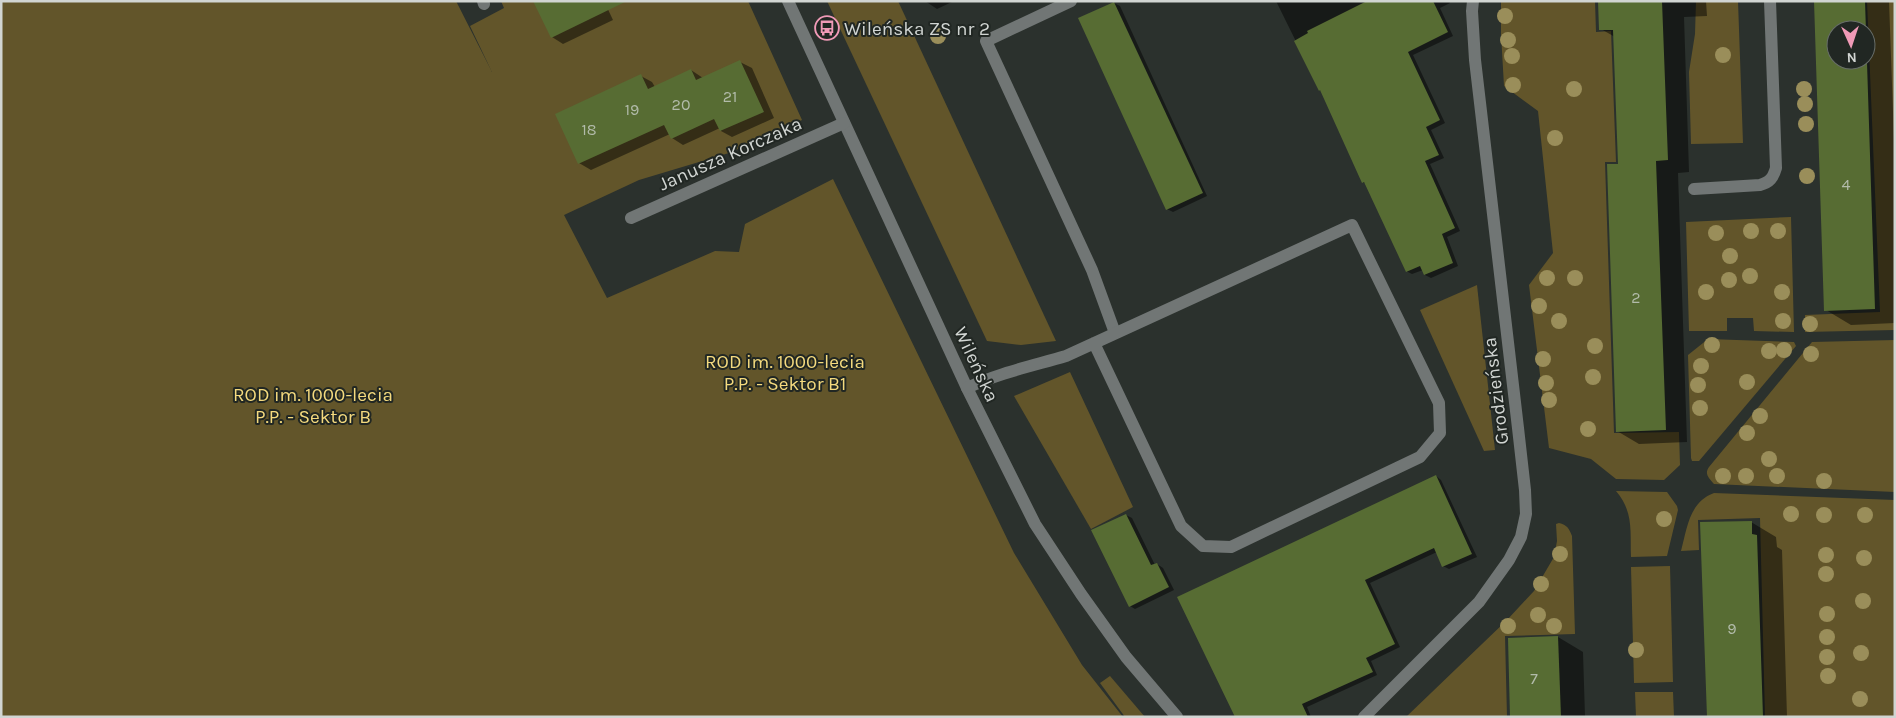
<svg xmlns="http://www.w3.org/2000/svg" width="1896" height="718" font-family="Karla,sans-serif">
<rect width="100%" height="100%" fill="#2b312d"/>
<!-- green -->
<g fill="#62552a">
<path d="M1,1H456L492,72L470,26L504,8L501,1H748L802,120L729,153L639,180L564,215L607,298L715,251L739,252L745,224L833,179L1014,553L1082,665L1123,717H1Z"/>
<path d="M827,1H898L1056,341L1021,345L987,341Z"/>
<path d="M1501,1H1595L1596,32L1611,31L1616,162H1605L1614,433L1679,432L1680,465L1664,480L1616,479L1591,459L1549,448L1529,285L1553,253L1538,111L1504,86L1501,34Z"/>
<path d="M1696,1H1738L1743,143L1691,144L1689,72L1695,34Z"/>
<path d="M1867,1H1895V330L1805,332V315L1880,312Z"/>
<path d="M1791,217L1794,332L1754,331L1753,318H1727V331H1689L1686,222Z"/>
<path d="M1477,285L1495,450L1484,451L1420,310Z"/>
<path d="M1708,339L1794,342L1796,346L1699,461H1692L1691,458L1688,355Z"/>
<path d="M1895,340V492L1714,484C1709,478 1704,474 1709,467L1812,342Z"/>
<path d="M1070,372L1133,507L1091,529L1014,396Z"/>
<path d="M1616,491L1667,492L1677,506L1678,510L1667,556L1631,557C1630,532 1634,512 1616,491Z"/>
<path d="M1714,493L1895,500V717H1765L1760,518L1698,520L1699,550L1681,551C1687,529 1689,502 1714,493Z"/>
<path d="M1559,523C1567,525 1569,528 1572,536L1575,634L1505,636L1507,717H1406L1507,620L1534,591L1554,557L1557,541L1556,524Z"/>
<path d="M1670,566L1673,682L1634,683L1631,567Z"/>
<path d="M1110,676L1145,717H1125L1100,683Z"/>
<path d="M1635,692H1673L1674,717H1636Z"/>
</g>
<!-- shadow -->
<g fill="#0007" fill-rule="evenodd">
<path d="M604,1L613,20L563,44L552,37Z"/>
<path d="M925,1H954L937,9Z"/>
<path d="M1276,1H1449L1450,3L1440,8L1453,36L1413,55L1445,123L1431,130L1444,158L1430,164L1460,231L1447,237L1458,266L1431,278L1425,275L1423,270L1412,274L1406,271L1366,184L1363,182L1323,92L1320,90Z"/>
<path d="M1600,1H1706L1707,16L1684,17L1689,172L1678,173L1687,442L1639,444L1617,431L1619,165L1615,37L1601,29Z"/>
<path d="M1815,1H1889L1895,167V323L1851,325L1826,310ZM1836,30H1866V60H1836Z"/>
<path d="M1114,3L1120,6L1207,196L1173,212L1167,209Z"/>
<path d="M740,62L752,68L774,118L732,137L721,131L720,128L683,145L672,138L670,134L591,170L579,163L641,76L652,82L655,87L691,70L703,78Z"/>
<path d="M1436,476L1441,480L1477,557L1449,569L1443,566L1437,552L1370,583L1400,647L1371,661L1377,675L1307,707L1311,717H1269Z"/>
<path d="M1126,515L1132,518L1155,565L1157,564L1163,568L1174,590L1135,609L1130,606Z"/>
<path d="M1751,522L1776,537L1777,547L1782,550L1787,717H1708Z"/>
<path d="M1558,637L1583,652L1585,717H1511L1509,639Z"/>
</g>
<!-- building -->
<g fill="#576c33" fill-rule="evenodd">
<path d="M533,1H627L551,38Z"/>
<path d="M1367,1H1433L1448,32L1408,52L1440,120L1426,127L1439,155L1425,161L1455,228L1442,234L1453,263L1424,275L1420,266L1406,272L1364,182L1362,183L1320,90L1319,91L1294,41L1308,33L1307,31Z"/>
<path d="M1598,1H1662L1668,160L1656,161L1666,430L1616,432L1607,164H1618L1613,30H1599Z"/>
<path d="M1814,1H1865L1875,309L1824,311ZM1836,30H1866V60H1836Z"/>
<path d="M1114,2L1203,193L1166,210L1078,18Z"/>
<path d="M740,60L764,112L720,131L714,119L671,139L664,125L578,164L555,114L641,74L648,89L691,69L696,80Z"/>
<path d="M1436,475L1472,554L1442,567L1434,548L1365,580L1395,644L1366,658L1373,672L1302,704L1308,717H1235L1177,597Z"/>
<path d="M1126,514L1151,565L1157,563L1169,587L1129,607L1091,530Z"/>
<path d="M1752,521V534L1757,535L1763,717H1707L1700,522Z"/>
<path d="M1558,636L1561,717H1510L1508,638Z"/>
</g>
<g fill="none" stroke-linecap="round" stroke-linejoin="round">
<!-- minor -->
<g stroke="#717675" stroke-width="12">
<path d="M483,1L484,4"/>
<path d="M788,1L967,388L1035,524L1081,594L1126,657L1177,717"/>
<path d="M1071,1L986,41L1092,270L1115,333"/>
<path d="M1694,189L1760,185C1770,182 1773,178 1776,168L1770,1"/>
<path d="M631,218L844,123"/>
<path d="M967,388C999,373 1032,366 1066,356L1352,225L1439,403L1440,433L1420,457L1231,547L1203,546L1181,526L1094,343"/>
<path d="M1364,717L1479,602L1509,560L1521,537L1526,514L1525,490L1518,428L1475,60L1472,11L1473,1"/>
</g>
</g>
<!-- trees -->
<g fill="#9a8e5a">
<circle cx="1505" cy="16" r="8"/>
<circle cx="938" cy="36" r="8"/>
<circle cx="1508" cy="40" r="8"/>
<circle cx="1723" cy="55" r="8"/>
<circle cx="1512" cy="56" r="8"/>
<circle cx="1513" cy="85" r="8"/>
<circle cx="1574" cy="89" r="8"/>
<circle cx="1804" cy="89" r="8"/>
<circle cx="1805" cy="104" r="8"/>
<circle cx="1806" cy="124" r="8"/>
<circle cx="1555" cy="138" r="8"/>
<circle cx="1807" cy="176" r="8"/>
<circle cx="1751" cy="231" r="8"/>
<circle cx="1778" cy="231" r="8"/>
<circle cx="1716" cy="233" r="8"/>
<circle cx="1730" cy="256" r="8"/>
<circle cx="1750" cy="276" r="8"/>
<circle cx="1547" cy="278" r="8"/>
<circle cx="1575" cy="278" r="8"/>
<circle cx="1729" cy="280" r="8"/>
<circle cx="1706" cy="292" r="8"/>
<circle cx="1782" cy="292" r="8"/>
<circle cx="1539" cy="306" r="8"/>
<circle cx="1559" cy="321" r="8"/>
<circle cx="1783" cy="321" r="8"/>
<circle cx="1810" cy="324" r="8"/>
<circle cx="1712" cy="345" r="8"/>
<circle cx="1595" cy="346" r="8"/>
<circle cx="1784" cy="350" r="8"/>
<circle cx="1769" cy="351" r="8"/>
<circle cx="1811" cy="354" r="8"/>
<circle cx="1543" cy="359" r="8"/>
<circle cx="1701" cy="366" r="8"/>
<circle cx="1593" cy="377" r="8"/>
<circle cx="1747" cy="382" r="8"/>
<circle cx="1546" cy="383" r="8"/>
<circle cx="1698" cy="385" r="8"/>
<circle cx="1549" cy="400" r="8"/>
<circle cx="1700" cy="408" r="8"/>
<circle cx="1760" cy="416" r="8"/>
<circle cx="1588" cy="429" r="8"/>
<circle cx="1747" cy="433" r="8"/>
<circle cx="1769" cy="459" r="8"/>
<circle cx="1723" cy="476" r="8"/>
<circle cx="1746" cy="476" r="8"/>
<circle cx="1777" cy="476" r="8"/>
<circle cx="1824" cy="481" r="8"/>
<circle cx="1791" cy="514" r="8"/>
<circle cx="1824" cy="515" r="8"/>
<circle cx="1865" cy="515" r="8"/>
<circle cx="1664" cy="519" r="8"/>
<circle cx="1560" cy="554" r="8"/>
<circle cx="1826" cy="555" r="8"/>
<circle cx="1864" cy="558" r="8"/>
<circle cx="1826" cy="574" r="8"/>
<circle cx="1541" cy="584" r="8"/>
<circle cx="1863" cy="601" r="8"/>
<circle cx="1827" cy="614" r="8"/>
<circle cx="1538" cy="615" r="8"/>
<circle cx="1508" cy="626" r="8"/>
<circle cx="1554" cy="626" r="8"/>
<circle cx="1827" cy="637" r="8"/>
<circle cx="1636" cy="650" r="8"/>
<circle cx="1861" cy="653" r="8"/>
<circle cx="1827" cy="657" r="8"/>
<circle cx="1828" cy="676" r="8"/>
<circle cx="1860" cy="699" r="8"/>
</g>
<!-- icons -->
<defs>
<g id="bus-ring" transform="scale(1.25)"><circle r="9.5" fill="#212723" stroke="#f09ab7" stroke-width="1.5"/><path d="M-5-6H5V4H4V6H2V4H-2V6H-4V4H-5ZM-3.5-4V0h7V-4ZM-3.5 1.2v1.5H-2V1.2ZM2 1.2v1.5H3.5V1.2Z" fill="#f09ab7"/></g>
</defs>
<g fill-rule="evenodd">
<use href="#bus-ring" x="827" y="28"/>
</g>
<g text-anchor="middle" stroke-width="4" stroke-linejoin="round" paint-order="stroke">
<!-- number labels -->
<g font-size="16" fill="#b2bbaa">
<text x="730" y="102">21</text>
<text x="681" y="110">20</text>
<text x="632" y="115">19</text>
<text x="589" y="135">18</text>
<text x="1846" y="190">4</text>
<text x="1636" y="303">2</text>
<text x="1732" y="634">9</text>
<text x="1534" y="684">7</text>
</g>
<!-- poi labels -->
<g font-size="19" fill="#d1d5d2" stroke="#212723" text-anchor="start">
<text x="844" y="35">Wileńska ZS nr 2</text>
</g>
<!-- street labels -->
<g font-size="19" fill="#d1d5d2" stroke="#212723">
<text transform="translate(730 153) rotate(-24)" y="7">Janusza Korczaka</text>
<text transform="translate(977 364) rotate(65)" y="7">Wileńska</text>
<text transform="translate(1495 391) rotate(-97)" y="7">Grodzieńska</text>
</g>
<!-- park labels -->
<g font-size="19" fill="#f4da7e" stroke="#212723">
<text x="785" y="368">ROD im. 1000-lecia<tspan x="785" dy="22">P.P. - Sektor B1</tspan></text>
<text x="313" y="401">ROD im. 1000-lecia<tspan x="313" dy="22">P.P. - Sektor B</tspan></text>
</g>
</g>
<!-- border -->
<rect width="1896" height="718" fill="none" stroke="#d1d5d2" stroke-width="5"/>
<!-- north arrow -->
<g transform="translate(1851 45) rotate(177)"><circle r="24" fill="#212723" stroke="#676d69"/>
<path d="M0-4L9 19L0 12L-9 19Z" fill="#f09ab7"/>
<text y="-8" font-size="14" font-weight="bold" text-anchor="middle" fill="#d1d5d2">N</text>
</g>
</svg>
